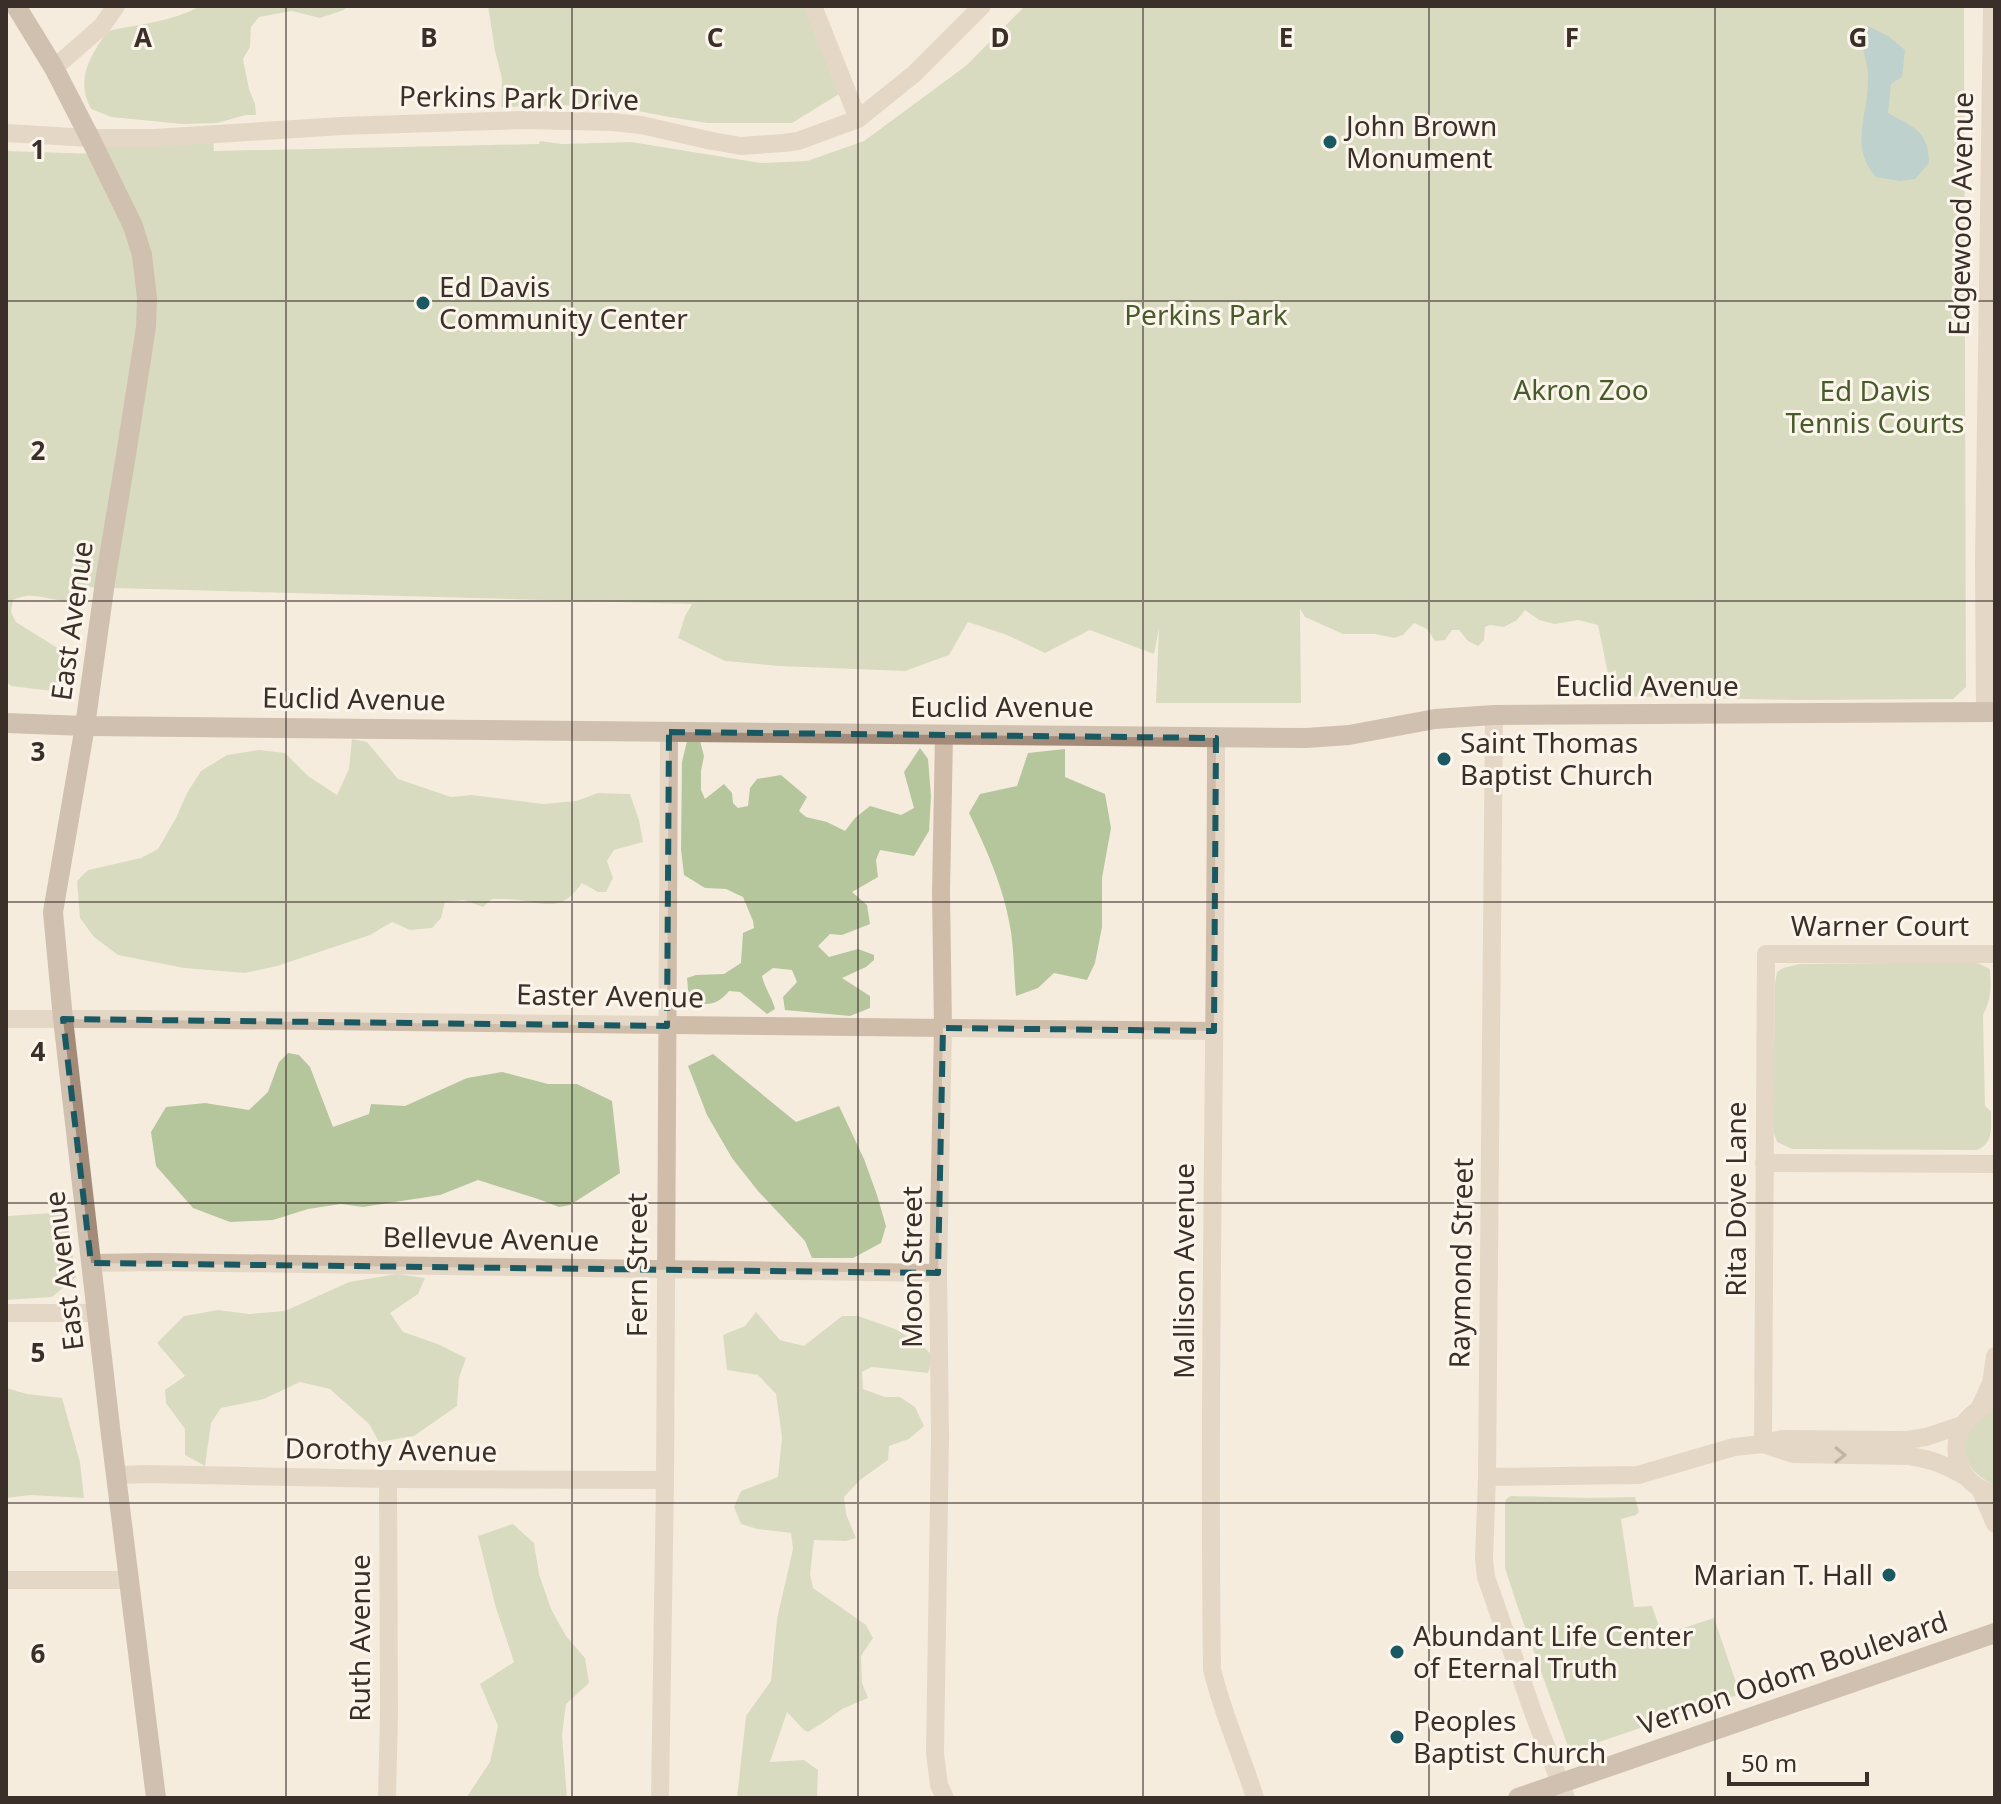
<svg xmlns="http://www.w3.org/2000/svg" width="2001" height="1804" font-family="'Noto Sans',sans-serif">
<rect width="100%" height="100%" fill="#f5ecde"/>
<!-- green -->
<g fill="#b6c69c">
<path d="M200,6H348L344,10L320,18L292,11L259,17L251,27L250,47L243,59L249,89L255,104L256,115H246L217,123L182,124L111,117L91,109C75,78 90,58 107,31C135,25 175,21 200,6Z"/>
<path d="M488,6H807L839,94L792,123H707L669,117L627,109L584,105L501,107L502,79L495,51Z"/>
<path d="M1025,6H1964L1966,687L1953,699L1796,700L1616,696V670L1608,674L1598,625L1578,620L1555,624L1539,620L1525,610L1517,620L1504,627L1490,625L1485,627L1484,640L1478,646L1468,641L1459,630H1452L1445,640L1435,641L1427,629L1414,623L1403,635L1394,638L1375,634H1343L1305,617L1300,609L1301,703H1156L1159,628L1154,654L1090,630L1045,653L1007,635L968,622L949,655L905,671L779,666L725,661L678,638L685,616L692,604L77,587L85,593C69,609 45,594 26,596C24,596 14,599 13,600L11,612L16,622L67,654C72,675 69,679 52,691L11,686L6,681V151L98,154L90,138L213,134L214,151L539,144L540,141L562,144L631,142L761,163L807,161L864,141L967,65Z"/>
<path d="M352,739L367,742L398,779L451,797L472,795L543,804L576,801L598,793L630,794L639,820L643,842L614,850L607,861L613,878L606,892H598L582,883C561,912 549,904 518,900C510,899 501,899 492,899L483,907L464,900L445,902L441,918L432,928L410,930L392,922L370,935L277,966L245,973L184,968L118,955L94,937L80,918L77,881L88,870L141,858L158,849L176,818L187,793L201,771L227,755L259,750L285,753L308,776L337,795L349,769Z"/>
<path d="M687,741H700L704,756L701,771V790L705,799L724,784L732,793L733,803L738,808L748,806L750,788L757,779L781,775L807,797L799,811L806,817L827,822L845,831L855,818L870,806L901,815L914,808L904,772L920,748L928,759L931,796L929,831L914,856L880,850L876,860L878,877L852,892L867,905L870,924L842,935L830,934L818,946L829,957L858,949L874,955V960L866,967L842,978L870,996V1008L850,1016L785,1010L783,997L797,982L792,970L773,968L762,976C765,989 772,997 775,1009L767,1014L740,992L729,991C717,1006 706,1006 689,1001L687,978L696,975L724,974L741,963L743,933L754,928L753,921L743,897L726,889L705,888L684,875L681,849L682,762Z"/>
<path d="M1065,749V777L1105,794L1111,828L1102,878V927L1095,963L1087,980L1054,973L1038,988L1016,996C1014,975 1014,953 1011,932C1005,891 987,850 969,813L980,794L1017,786L1028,753Z"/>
<path d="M1976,962L1990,969C1991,988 1992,998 1983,1015L1985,1106L1991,1111C1991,1127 1994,1143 1977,1150L1792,1149L1777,1142L1773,1130L1775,983L1777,972L1783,968L1800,964Z"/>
<path d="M288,1053L299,1055L310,1067L333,1127L369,1114L371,1104L405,1106L467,1078L502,1072L548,1084H577L612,1101L620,1173L570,1205L559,1207L538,1199L478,1180L440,1195L363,1207L341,1204L308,1209L273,1220L230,1222L193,1208L156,1166L151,1132L166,1107L205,1103L249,1110L268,1092L279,1062Z"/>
<path d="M713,1054L796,1122L839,1106L864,1159L877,1195L886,1226L881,1243L853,1258H812L805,1241L758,1191L732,1158L707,1115L688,1066Z"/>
<path d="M6,1212L8,1216L66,1212L76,1277L52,1297L6,1300Z"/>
<path d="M397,1274L425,1278L418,1294L390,1313L403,1332L438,1344L466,1358L459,1378L457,1406L414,1436L379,1442L369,1424L330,1389L300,1382L264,1399L221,1408L211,1423L205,1466L185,1455V1429L166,1403L165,1390L185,1376L157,1343L184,1316L218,1310L249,1314L285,1311L349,1282Z"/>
<path d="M756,1312L780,1340L804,1346L842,1316H858L895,1329L920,1343L933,1356L928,1373L872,1367L862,1372L863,1389L885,1397H900L915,1407L924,1426L909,1439L889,1446L888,1460L860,1480L844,1497L846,1514L856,1538L846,1541L814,1540L810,1574L813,1588L866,1625L873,1638L861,1656L862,1683L868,1698L842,1709L824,1722L808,1732L804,1730L787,1712L770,1762L804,1760L818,1770L817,1798H737L746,1716L771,1681L777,1619L793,1549L791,1533L757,1529L741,1524L734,1507L741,1491L778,1477L782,1437L776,1394L758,1375L727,1370L723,1335L745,1326Z"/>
<path d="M6,1388L27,1394L62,1398L80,1462L84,1498L31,1495L6,1498Z"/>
<path d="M1995,1410V1485C1976,1477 1962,1463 1965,1441C1966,1435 1969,1428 1973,1424C1979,1418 1988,1414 1995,1410Z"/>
<path d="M1511,1496L1588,1498L1635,1497L1639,1512L1636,1515L1621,1519L1634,1607L1652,1606L1662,1635L1714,1618L1740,1694L1570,1752L1517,1605L1505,1568V1504L1506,1499Z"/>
<path d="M513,1524L534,1543L539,1574L551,1609L566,1636L585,1658L589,1683L566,1704L562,1735L567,1798H466L490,1762L498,1726L480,1684L514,1662L496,1608L478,1536Z"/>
</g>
<!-- water -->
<path fill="#7aafb5" d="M1868,26L1888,36L1905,50L1902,77L1891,84L1888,113C1913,127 1929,131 1929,163L1915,179L1900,181L1876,177C1849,147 1868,116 1868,80C1869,65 1862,51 1861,36Z"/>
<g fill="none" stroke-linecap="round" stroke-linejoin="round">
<!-- street -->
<g stroke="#cfbca9" stroke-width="18">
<path d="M813,6L858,119"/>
<path d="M54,68L102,26L116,6"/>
<path d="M6,133L90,138H155L341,126L523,120L612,122L641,125L712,141L741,146L784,143L798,141L858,119L914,74L982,6"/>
<path d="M1985,712L1984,561L1992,6"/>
<path d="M1494,715L1487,1477L1484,1559L1486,1577L1534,1715L1566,1798"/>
<path d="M944,735L941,893L943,1028L938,1273L940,1436L935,1753L939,1785L945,1798"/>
<path d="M1216,738C1216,1048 1208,1359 1212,1669C1222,1713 1242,1755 1255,1798"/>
<path d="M6,1019H131L1214,1031"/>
<path d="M1764,1163L1995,1164"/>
<path d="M91,1263L157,1262L938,1273"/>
<path d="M6,1313H98"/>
<path d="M1995,1403C1944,1415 1943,1482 1995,1494"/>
<path d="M1980,1407L1991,1383L1995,1356"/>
<path d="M1763,1444L1766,954H1995"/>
<path d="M1763,1444L1793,1454L1909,1456C1934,1460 1943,1464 1965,1476"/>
<path d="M116,1475L148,1474L388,1479L665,1480"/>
<path d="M1487,1477L1638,1475L1734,1447L1763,1444L1782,1439L1907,1440L1926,1437L1962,1425"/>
<path d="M1980,1489L1995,1524"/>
<path d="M6,1580H129"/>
<path d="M387,1798L389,1713L388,1479"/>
<path d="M660,1798L665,1480L669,732"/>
</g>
<!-- secondary -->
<g stroke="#a38b79" stroke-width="20">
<path d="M16,6L54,68L90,138L133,226L142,255L147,298L146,327L126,455L105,582L85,726L53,912L63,1019L110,1427L156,1798"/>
<path d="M6,723L85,726L1306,738L1349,735L1435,719L1494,715L1995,712"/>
<path d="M1518,1798L1995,1633"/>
</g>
</g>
<!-- one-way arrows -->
<defs><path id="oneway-chevron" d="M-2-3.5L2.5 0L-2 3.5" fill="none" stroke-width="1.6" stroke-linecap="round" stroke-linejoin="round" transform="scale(2)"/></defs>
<use stroke="#7e6f63" href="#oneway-chevron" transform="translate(1840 1455) rotate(1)"/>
<!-- marked area -->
<path d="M0 0H2001V1804H0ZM669,732L1216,738L1214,1031L943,1028L938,1273L91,1263L63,1019L667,1026Z" fill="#f5ecde" fill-opacity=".55" fill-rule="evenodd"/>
<path fill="none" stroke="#1a5962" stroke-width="6" stroke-dasharray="16 10" stroke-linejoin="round" d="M669,732L1216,738L1214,1031L943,1028L938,1273L91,1263L63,1019L667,1026Z"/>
<!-- grid -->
<path fill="none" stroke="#3b3029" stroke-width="2" stroke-opacity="0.55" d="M286,6V1798M572,6V1798M858,6V1798M1143,6V1798M1429,6V1798M1715,6V1798M6,301H1995M6,601H1995M6,902H1995M6,1203H1995M6,1503H1995"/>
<!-- markers -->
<g fill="#1a5962" stroke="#fcf5ec" stroke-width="3">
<circle cx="1330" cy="142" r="8"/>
<circle cx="423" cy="303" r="8"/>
<circle cx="1444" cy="759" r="8"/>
<circle cx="1889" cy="1575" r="8"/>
<circle cx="1397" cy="1652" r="8"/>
<circle cx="1397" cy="1737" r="8"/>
</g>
<g text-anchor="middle" stroke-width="6" stroke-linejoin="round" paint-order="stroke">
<!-- street labels -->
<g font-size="28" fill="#3b3029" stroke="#fcf5ec">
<text transform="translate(519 98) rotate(1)" y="10">Perkins Park Drive</text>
<text transform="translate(1961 214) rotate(-89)" y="10">Edgewood Avenue</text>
<text transform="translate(72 621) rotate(-82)" y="10">East Avenue</text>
<text x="1647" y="696">Euclid Avenue</text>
<text transform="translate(354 699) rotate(1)" y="10">Euclid Avenue</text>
<text x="1002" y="717">Euclid Avenue</text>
<text x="1880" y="936">Warner Court</text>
<text transform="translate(610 996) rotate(1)" y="10">Easter Avenue</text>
<text transform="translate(1736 1199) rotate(-90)" y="10">Rita Dove Lane</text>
<text transform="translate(491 1239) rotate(1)" y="10">Bellevue Avenue</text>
<text transform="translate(1461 1263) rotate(-89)" y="10">Raymond Street</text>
<text transform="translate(637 1265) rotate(-90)" y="10">Fern Street</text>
<text transform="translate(912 1267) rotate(-90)" y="10">Moon Street</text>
<text transform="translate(64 1271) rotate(-97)" y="10">East Avenue</text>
<text transform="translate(1184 1271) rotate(-90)" y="10">Mallison Avenue</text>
<text transform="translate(391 1450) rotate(1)" y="10">Dorothy Avenue</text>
<text transform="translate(360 1638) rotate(-90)" y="10">Ruth Avenue</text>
<text transform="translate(1793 1673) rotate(-19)" y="10">Vernon Odom Boulevard</text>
</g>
<!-- poi labels -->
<g font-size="28" fill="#3b3029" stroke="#fcf5ec" text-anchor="start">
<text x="1346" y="136">John Brown<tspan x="1346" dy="32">Monument</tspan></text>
<text x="439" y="297">Ed Davis<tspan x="439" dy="32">Community Center</tspan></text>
<text x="1460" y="753">Saint Thomas<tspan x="1460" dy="32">Baptist Church</tspan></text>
<text x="1873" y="1585" text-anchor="end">Marian T. Hall</text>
<text x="1413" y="1646">Abundant Life Center<tspan x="1413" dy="32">of Eternal Truth</tspan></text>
<text x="1413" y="1731">Peoples<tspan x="1413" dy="32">Baptist Church</tspan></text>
</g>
<!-- park labels -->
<g font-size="28" fill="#475c2a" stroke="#fcf5ec">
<text x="1206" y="325">Perkins Park</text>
<text x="1581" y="400">Akron Zoo</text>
<text x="1875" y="401">Ed Davis<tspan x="1875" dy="32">Tennis Courts</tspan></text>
</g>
</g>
<g font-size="26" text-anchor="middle" font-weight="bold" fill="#3b3029" stroke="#fcf5ec" stroke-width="6" stroke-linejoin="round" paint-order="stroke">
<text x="143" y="47">A</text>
<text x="429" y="47">B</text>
<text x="715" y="47">C</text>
<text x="1000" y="47">D</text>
<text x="1286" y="47">E</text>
<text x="1572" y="47">F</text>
<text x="1858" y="47">G</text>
<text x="38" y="159">1</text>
<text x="38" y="460">2</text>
<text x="38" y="761">3</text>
<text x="38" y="1061">4</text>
<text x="38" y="1362">5</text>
<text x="38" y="1663">6</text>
</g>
<!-- border -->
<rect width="2001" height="1804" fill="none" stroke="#3b3029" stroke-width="16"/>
<!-- scale -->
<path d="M1729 1772v12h138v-12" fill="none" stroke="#3b3029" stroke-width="4"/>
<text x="1741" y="1772" font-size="24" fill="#3b3029" stroke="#fcf5ec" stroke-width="6" paint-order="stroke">50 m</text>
</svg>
